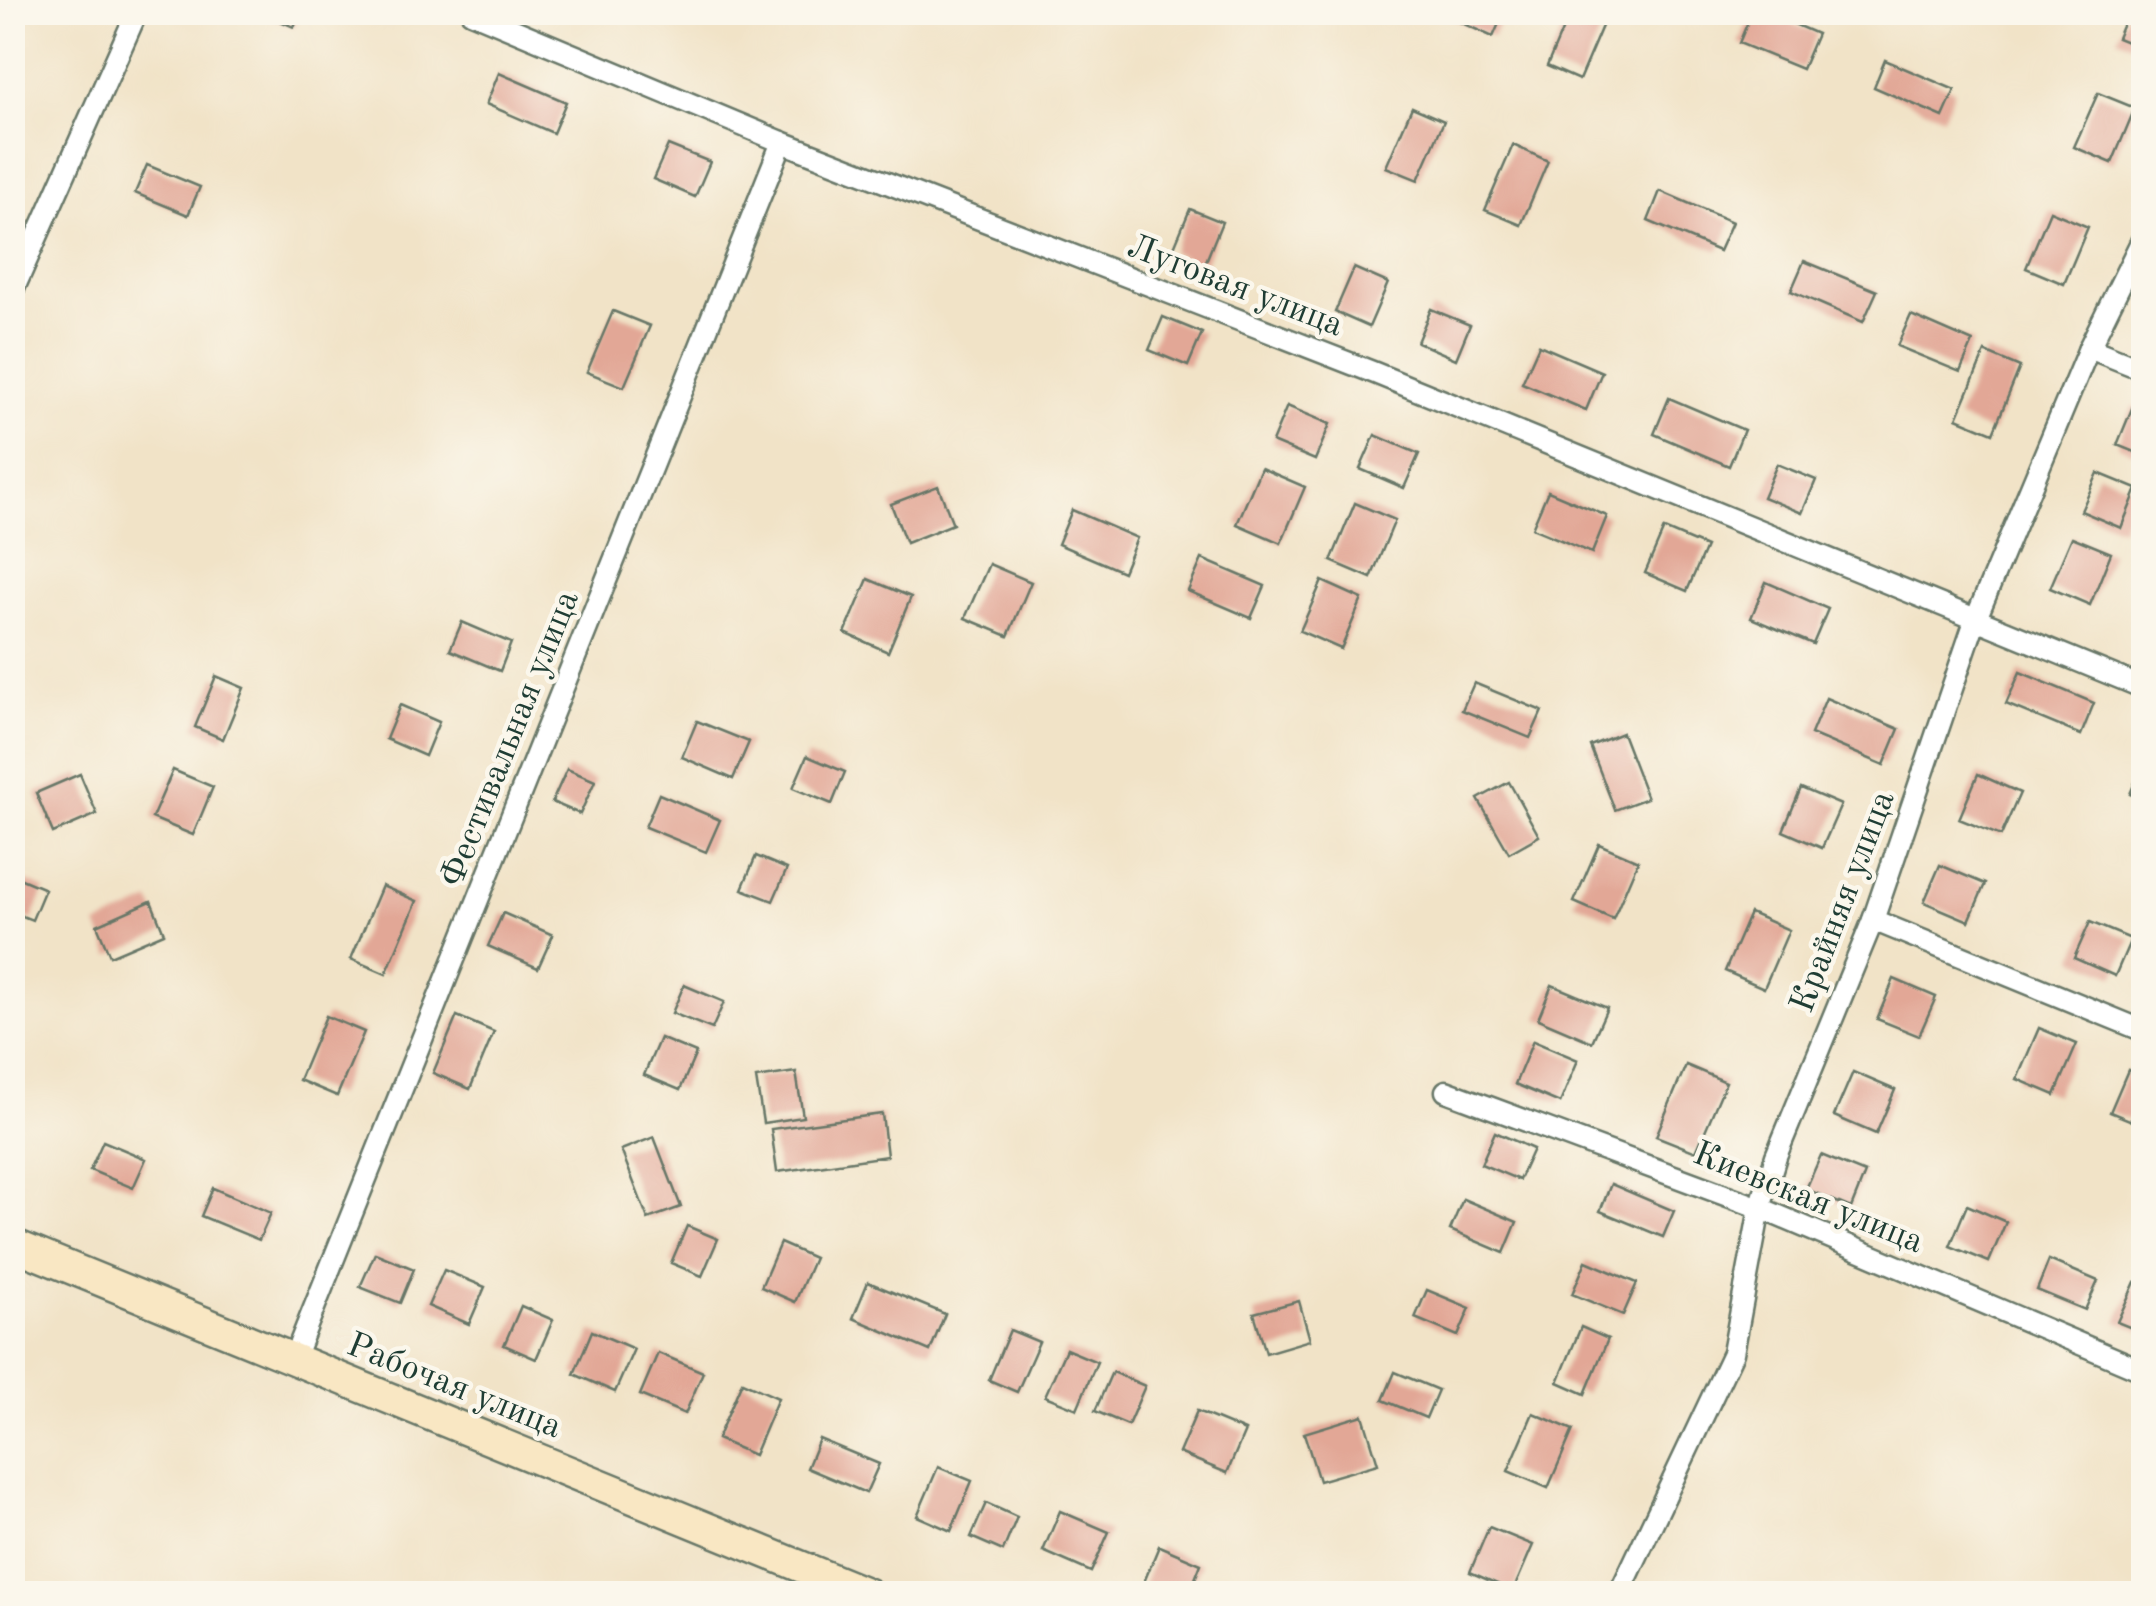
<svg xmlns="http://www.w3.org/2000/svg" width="2156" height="1606" font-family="'Old Standard TT',serif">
<rect width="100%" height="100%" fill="#fbf7ec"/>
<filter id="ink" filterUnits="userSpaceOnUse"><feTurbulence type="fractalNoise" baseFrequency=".01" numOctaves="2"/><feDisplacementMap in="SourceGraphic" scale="20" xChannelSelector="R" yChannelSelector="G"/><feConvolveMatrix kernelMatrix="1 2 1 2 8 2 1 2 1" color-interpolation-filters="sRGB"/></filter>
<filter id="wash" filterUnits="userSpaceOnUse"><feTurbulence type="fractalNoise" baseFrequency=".0048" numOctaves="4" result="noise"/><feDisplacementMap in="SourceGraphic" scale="40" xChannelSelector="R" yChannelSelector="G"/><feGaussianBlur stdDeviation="2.25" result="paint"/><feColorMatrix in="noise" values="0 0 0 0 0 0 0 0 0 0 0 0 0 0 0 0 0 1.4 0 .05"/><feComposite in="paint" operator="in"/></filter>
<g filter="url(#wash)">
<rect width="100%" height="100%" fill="#f1e3c7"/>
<g id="blocks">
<!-- building -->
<g fill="#e2a796">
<path d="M260,12H300L294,27Z"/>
<path d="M1456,12H1504L1493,37L1453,19Z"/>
<path d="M1570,12H1590L1605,19L1579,80L1547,66Z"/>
<path d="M1752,12H1766L1817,34L1802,69L1739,43Z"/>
<path d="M2128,12H2144V49L2117,38Z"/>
<path d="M1885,60L1955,90L1943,117L1874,87Z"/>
<path d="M499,73L566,102L553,133L486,104Z"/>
<path d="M2098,93L2135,108L2112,163L2074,147Z"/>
<path d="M1412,107L1444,121L1418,180L1386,167Z"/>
<path d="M668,145L710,162L695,197L653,179Z"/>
<path d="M1513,145L1548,161L1521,225L1485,210Z"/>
<path d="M147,165L200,187L188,215L135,193Z"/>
<path d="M1660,191L1732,222L1719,251L1648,221Z"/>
<path d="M1190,209L1222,222L1204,266L1172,252Z"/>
<path d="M2050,211L2088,227L2064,284L2026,268Z"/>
<path d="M1804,261L1877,291L1863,322L1791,291Z"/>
<path d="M1354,268L1388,283L1369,327L1335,312Z"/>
<path d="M1431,309L1470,325L1456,359L1417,342Z"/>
<path d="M613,311L650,326L624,387L587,372Z"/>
<path d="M1911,315L1973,342L1960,372L1897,346Z"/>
<path d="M1163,317L1202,333L1188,366L1149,350Z"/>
<path d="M1539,345L1602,372L1586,410L1522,383Z"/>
<path d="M1985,352L2020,367L1993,433L1957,418Z"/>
<path d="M1669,398L1744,430L1729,466L1654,434Z"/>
<path d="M1287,406L1330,424L1315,460L1272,442Z"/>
<path d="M2133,406L2144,411V456L2117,445Z"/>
<path d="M1375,435L1419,454L1404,488L1360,469Z"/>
<path d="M1777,464L1816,480L1802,513L1763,497Z"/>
<path d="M1261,468L1305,487L1281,543L1237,524Z"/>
<path d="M2098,473L2137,489L2121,528L2081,511Z"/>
<path d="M938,486L953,524L906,543L891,504Z"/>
<path d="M1548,491L1607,516L1592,553L1532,528Z"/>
<path d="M1355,503L1395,520L1371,578L1331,561Z"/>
<path d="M1072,510L1137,538L1123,572L1058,544Z"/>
<path d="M1664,529L1706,547L1687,591L1645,573Z"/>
<path d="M2072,537L2111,553L2090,605L2050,588Z"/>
<path d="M1202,559L1265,586L1251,618L1188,591Z"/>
<path d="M989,564L1031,582L1008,636L965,618Z"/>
<path d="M868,579L911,597L888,652L845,633Z"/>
<path d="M1322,581L1362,599L1341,649L1300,631Z"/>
<path d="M1766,582L1828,609L1813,644L1751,618Z"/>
<path d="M462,622L511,643L500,671L450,650Z"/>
<path d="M2020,672L2094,703L2081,735L2006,704Z"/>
<path d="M216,676L244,688L223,739L195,727Z"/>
<path d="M1474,683L1542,711L1530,738L1462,710Z"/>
<path d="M1826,698L1899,729L1884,765L1811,734Z"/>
<path d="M400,705L439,722L425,756L386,739Z"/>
<path d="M697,721L749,742L733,779L682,757Z"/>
<path d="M1622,733L1647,798L1615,810L1590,746Z"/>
<path d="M807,756L845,772L832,804L793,788Z"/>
<path d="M2144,761V800L2130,794Z"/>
<path d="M567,769L595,781L580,814L552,802Z"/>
<path d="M173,770L213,787L193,835L152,818Z"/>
<path d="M80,774L97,814L53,833L36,793Z"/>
<path d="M1978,774L2020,793L2001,836L1959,819Z"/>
<path d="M1509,782L1539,836L1509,853L1478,799Z"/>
<path d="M1801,788L1841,805L1822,848L1783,831Z"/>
<path d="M659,794L720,820L706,852L645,827Z"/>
<path d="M1599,844L1638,861L1613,919L1574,902Z"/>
<path d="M756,856L787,869L773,901L742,889Z"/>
<path d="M1940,865L1985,884L1969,921L1924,902Z"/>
<path d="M12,875L45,889L32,920L12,912Z"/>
<path d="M382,886L417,901L386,974L351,959Z"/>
<path d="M151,901L164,933L110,956L97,925Z"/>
<path d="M503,913L553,935L538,968L488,946Z"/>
<path d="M1750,913L1789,930L1764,988L1725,971Z"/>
<path d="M2090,922L2131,939L2115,976L2074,958Z"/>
<path d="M1894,979L1936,997L1919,1036L1877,1019Z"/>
<path d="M684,985L724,1002L712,1029L672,1013Z"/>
<path d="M1552,985L1607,1008L1592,1042L1538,1019Z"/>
<path d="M326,1016L364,1032L337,1096L299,1080Z"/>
<path d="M457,1016L494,1032L470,1089L433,1073Z"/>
<path d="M2039,1028L2077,1044L2055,1095L2017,1079Z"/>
<path d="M660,1038L696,1053L680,1090L644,1075Z"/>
<path d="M1533,1041L1578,1060L1560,1103L1515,1084Z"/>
<path d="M1686,1065L1726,1082L1696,1152L1656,1136Z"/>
<path d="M2128,1070L2144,1077V1126L2110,1112Z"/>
<path d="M796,1072L803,1117L763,1123L756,1078Z"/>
<path d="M1853,1072L1895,1090L1876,1134L1834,1116Z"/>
<path d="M882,1114L887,1156L777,1172L771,1129Z"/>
<path d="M1495,1132L1533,1149L1519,1180L1481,1164Z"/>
<path d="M654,1137L681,1207L648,1219L621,1150Z"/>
<path d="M103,1141L146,1159L133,1188L90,1170Z"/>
<path d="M1821,1155L1865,1173L1851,1208L1806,1189Z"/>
<path d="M1611,1184L1674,1211L1663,1237L1600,1211Z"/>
<path d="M213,1188L271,1213L259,1240L201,1216Z"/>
<path d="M1463,1199L1517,1222L1504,1253L1450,1230Z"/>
<path d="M1967,1205L2006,1222L1989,1262L1950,1246Z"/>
<path d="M687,1226L718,1239L702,1276L671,1263Z"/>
<path d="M780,1243L814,1258L795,1302L761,1287Z"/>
<path d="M375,1253L414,1269L400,1303L360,1287Z"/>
<path d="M2049,1260L2098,1281L2085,1310L2037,1290Z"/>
<path d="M1586,1261L1637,1283L1623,1315L1572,1294Z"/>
<path d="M444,1270L485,1287L469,1324L428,1306Z"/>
<path d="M868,1282L945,1314L930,1351L853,1318Z"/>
<path d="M2135,1282L2144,1286V1333L2117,1322Z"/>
<path d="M1427,1290L1470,1308L1458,1336L1415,1318Z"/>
<path d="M1299,1301L1310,1340L1266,1353L1254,1313Z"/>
<path d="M521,1306L553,1320L536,1359L504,1345Z"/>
<path d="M1581,1327L1608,1339L1585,1394L1558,1382Z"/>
<path d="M1010,1330L1039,1342L1017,1392L989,1380Z"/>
<path d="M592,1331L634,1349L615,1392L574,1374Z"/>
<path d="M1066,1349L1097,1362L1077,1409L1045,1396Z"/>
<path d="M658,1353L703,1372L685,1414L640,1395Z"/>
<path d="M1112,1372L1145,1386L1128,1425L1095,1411Z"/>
<path d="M1395,1372L1438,1390L1426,1418L1383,1400Z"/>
<path d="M742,1382L778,1398L754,1455L717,1439Z"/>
<path d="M1197,1411L1245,1431L1227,1473L1179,1453Z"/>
<path d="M1533,1413L1573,1430L1548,1488L1508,1471Z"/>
<path d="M1363,1415L1378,1464L1319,1481L1304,1433Z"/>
<path d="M819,1439L879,1464L866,1493L807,1468Z"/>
<path d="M938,1467L972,1481L951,1531L917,1516Z"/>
<path d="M986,1503L1017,1517L1003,1551L971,1537Z"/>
<path d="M1060,1511L1109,1532L1091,1572L1043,1551Z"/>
<path d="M1489,1527L1533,1545L1513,1591L1470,1572Z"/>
<path d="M1159,1546L1201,1564L1189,1594H1139Z"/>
</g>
</g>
</g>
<g filter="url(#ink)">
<use href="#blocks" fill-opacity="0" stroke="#687767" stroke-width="2.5"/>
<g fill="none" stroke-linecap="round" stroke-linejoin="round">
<!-- street casing -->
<g stroke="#687767" stroke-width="25">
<g id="street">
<path d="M471,12L782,142L1375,373L2144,688"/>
<path d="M12,293L137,12"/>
<path d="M2089,348L2144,370"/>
<path d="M1873,920L2144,1031"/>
<path d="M1446,1091L1760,1208L2144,1371"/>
<path d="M294,1358L782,142"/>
<path d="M1619,1594L1733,1353L1760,1208L1776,1156L1873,920L1975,621L2089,348L2144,236"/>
</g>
</g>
<!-- secondary casing -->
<g stroke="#687767" stroke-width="35">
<path id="secondary" d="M12,1244L868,1594"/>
</g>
<!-- street -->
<use href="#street" stroke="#fff" stroke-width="20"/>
<!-- secondary -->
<use href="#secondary" stroke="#f9e7c3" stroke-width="30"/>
</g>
</g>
<g text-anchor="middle" stroke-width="9" stroke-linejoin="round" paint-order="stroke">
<!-- street labels -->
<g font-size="35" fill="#1f3d34" stroke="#fbf7ec">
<text transform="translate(1236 284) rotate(21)" y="12">Луговая улица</text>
<text transform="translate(508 738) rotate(-68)" y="12">Фестивальная улица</text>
<text transform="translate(1841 901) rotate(-69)" y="12">Крайняя улица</text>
<text transform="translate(1809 1196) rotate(22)" y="12">Киевская улица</text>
<text transform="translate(455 1384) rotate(22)" y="12">Рабочая улица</text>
</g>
</g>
<!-- margin -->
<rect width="2156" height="1606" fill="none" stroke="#fbf7ec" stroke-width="50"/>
</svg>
